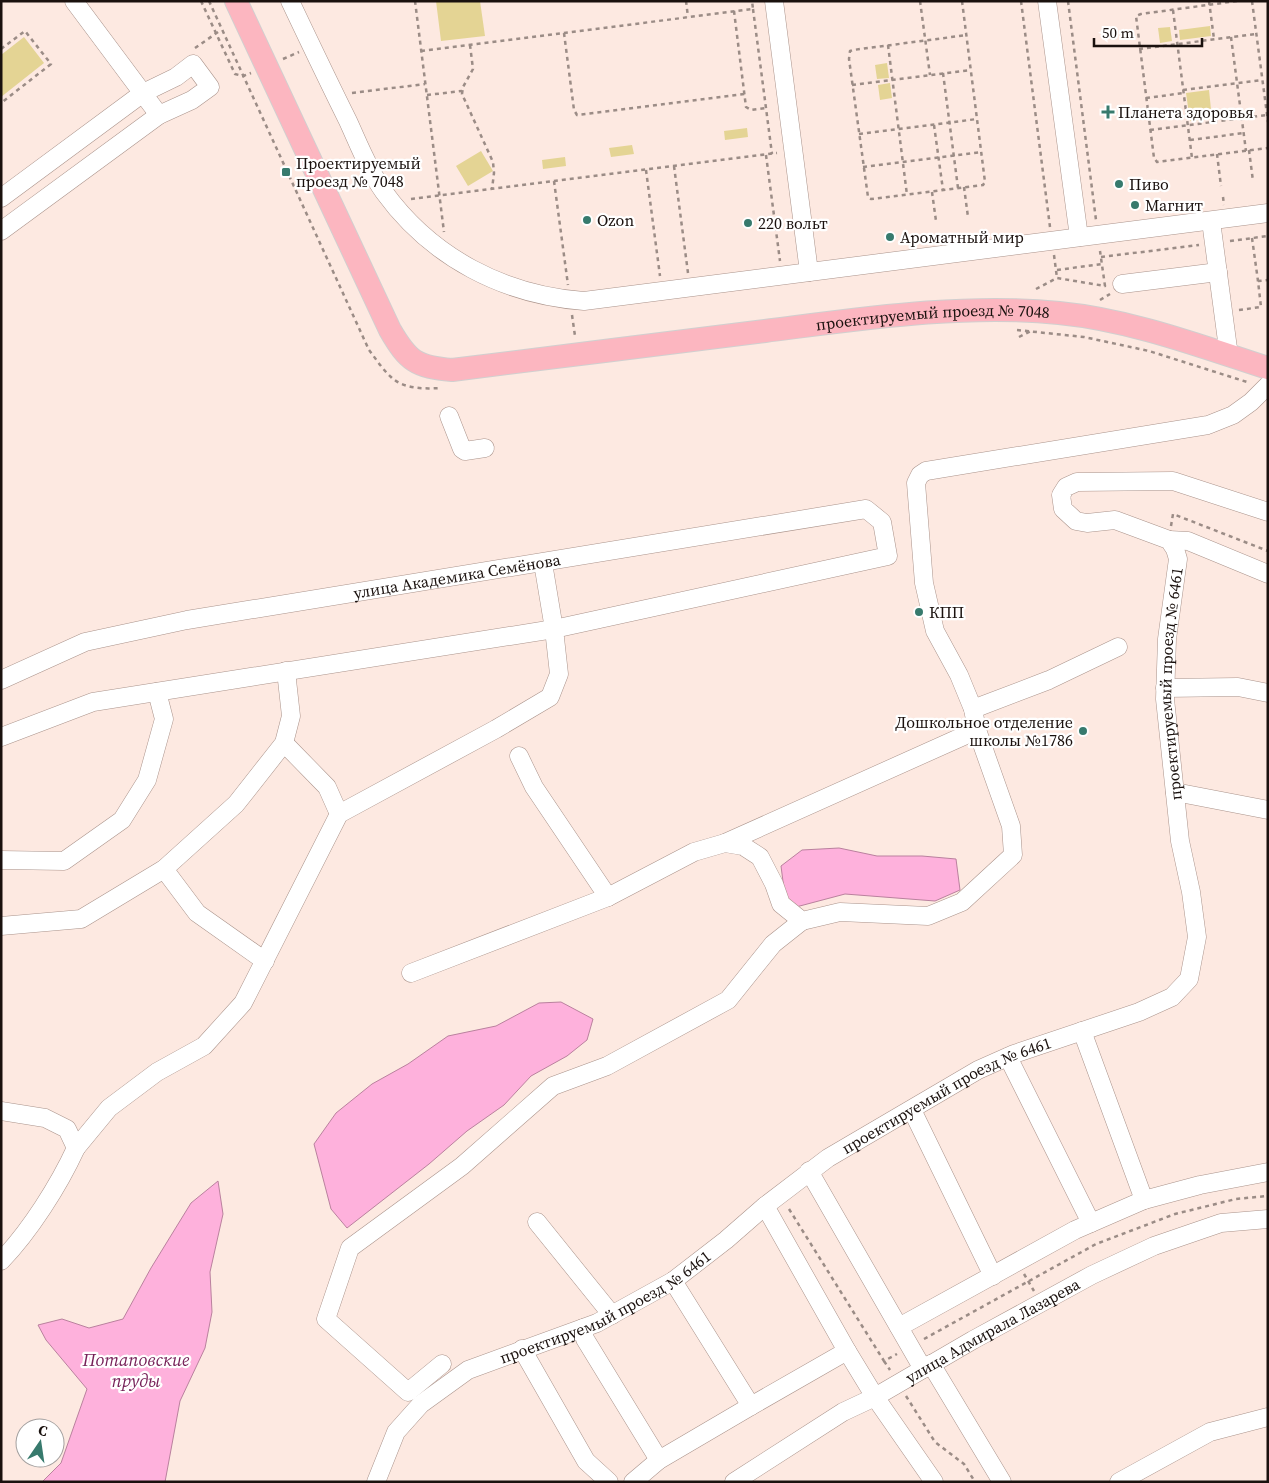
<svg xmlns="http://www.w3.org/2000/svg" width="1269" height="1483" font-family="'Source Serif 4',serif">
<rect width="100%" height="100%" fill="#fde9e1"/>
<!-- green -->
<g fill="#e4d494">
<path d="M436,1H480L485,36L441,41Z"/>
<path d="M1210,26L1211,36L1180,40L1179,30Z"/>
<path d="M1170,27L1172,41L1160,43L1158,28Z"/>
<path d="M24,37L44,63L1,97V55Z"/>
<path d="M887,63L889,78L877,79L875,65Z"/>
<path d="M890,83L892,98L880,100L878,85Z"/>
<path d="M1209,90L1212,119L1190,121L1186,93Z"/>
<path d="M747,128L748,137L725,140L724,131Z"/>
<path d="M632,145L634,154L611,157L609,148Z"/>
<path d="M481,151L493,171L468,186L456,166Z"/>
<path d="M565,157L566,166L543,169L542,160Z"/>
</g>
<!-- water -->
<g fill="#feb1dc" stroke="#ba819e">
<path d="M839,848L877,856H922L956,859L960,890L935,901L845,894L796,907L785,897L781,866L802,850Z"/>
<path d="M561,1002L593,1019L587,1040L567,1056L531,1076L504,1105L467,1131L429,1164L347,1228L331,1209L314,1144L336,1113L372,1084L408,1064L448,1036L496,1026L539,1003Z"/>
<path d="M218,1181L223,1214L210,1272L212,1312L205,1348L180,1401L165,1482H42L61,1463L87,1389L46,1340L38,1325L62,1319L89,1328L123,1319L151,1268L191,1203Z"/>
</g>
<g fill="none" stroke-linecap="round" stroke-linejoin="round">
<!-- minor casing -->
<g stroke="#aa938b" stroke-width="19">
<g id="minor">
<path d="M74,1L159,115"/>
<path d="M290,1C309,41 328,81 348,121C359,145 369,171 384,192C432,258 504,295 584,301L1268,213"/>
<path d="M774,1L809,272"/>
<path d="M1047,1L1079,237"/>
<path d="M1,198L143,93L176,77L193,64L210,87L192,100L159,115L1,231"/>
<path d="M1211,221L1229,356"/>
<path d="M1122,284L1218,272"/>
<path d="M449,416L462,449L465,451L485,448"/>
<path d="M1169,540L1188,541L1268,574"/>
<path id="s1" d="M1,680L85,642L187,620L866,509L882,522L888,556L554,629L93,702L1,737"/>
<path d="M1165,688L1238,687L1268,693"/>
<path d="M973,709L1049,680L1118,647"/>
<path d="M284,743L327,787L339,814"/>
<path d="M519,756L534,787L608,897"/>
<path d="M1175,792L1268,810"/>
<path d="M725,843L977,730"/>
<path d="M1,860L64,861L122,820L147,780L164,719L157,692"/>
<path d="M164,869L197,913L265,961"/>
<path d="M1,926L81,919L164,869L236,804L284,743L291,716L286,671"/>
<path d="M411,973L608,897L694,852L725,843L743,846L760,857L774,884L781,904L802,921L840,912L928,916L962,902L1013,855L1011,826L977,730L973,709L959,675L935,631L924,583L916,483L920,475L926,471L1208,425L1233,415L1251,402L1268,385"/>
<path d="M1082,1031L1144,1200"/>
<path d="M1008,1057L1091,1223"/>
<path d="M912,1110L993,1276"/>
<path d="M1,1111L45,1118L67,1129L76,1148C59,1185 30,1231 1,1261"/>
<path d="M76,1148L109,1108L157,1072L204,1046L243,1003L339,814L496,729L550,697L559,674L554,629L543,563"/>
<path d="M809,1171L923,1369"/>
<path d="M765,1206L847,1351L875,1397L934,1482"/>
<path d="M537,1222L612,1315"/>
<path d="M673,1281L751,1406"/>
<path d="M899,1327L1075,1230L1144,1200L1200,1185L1268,1172"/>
<path d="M583,1328L585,1339L659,1460"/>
<path d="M522,1349L586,1461L609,1482"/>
<path d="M442,1364L408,1392L326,1319L350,1248L462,1166L553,1086L607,1066L728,1000L773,944L802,921"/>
<path d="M931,1364L1002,1482"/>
<path id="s2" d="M376,1482L396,1432L421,1404L468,1370L597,1323L673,1281L726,1240L765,1206L828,1158L978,1070L1014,1054L1139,1012L1172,997L1189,979L1197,937L1191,892L1180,841L1165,699L1167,639L1178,559L1175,549L1169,540L1115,520L1087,523L1076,521L1063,509L1061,495L1066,487L1077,482L1173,481L1268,512"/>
<path d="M633,1482L659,1460L751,1406L847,1351"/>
<path id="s3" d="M734,1482L843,1412L875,1397L973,1340L1092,1275L1154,1246L1221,1223L1268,1219"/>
<path d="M1119,1482L1210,1432L1268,1417"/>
</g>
</g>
<!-- major casing -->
<g stroke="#d1cfcf" stroke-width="24">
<g id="major">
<path id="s4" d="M236,1L390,330C408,361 416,367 452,370C556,357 661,344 765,331C860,319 964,303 1059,313C1131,320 1200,346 1268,368"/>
</g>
</g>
<!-- path -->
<g stroke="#9b8c86" stroke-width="2.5" stroke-dasharray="4 4" stroke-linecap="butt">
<path d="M201,1L235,74L243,76L251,73"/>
<path d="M209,1L369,350C376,359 383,370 391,377C403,389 424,389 440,388"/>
<path d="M415,1L444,232"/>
<path d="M686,1L688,17"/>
<path d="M920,1L930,75"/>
<path d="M962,1L985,182L983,185L871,199L868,197L849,59L850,51L853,50L967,35"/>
<path d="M1021,1L1050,227"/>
<path d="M1068,1L1096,220"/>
<path d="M1209,1L1214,39"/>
<path d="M1237,1L1141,14L1136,16L1154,158L1157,162L1268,148"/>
<path d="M1252,1L1268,122"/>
<path d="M753,9L772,154"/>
<path d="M1173,10L1192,158"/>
<path d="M734,11L746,107L751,110L766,108"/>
<path d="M564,33L574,110L577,115L745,94"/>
<path d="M1231,37L1246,151"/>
<path d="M470,45L473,69L463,87L462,94L493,162L494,173L492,189"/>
<path d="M888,45L907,195"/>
<path d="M195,48L221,30"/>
<path d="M1,49L25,31L51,64L1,103"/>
<path d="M1139,49L1256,34"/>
<path d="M421,51L753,9L752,1"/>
<path d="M283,59L299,52"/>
<path d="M943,73L958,188"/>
<path d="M852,85L971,70"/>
<path d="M1183,90L1262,80"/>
<path d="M352,93L425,84"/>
<path d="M427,95L462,91"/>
<path d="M1146,98L1184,93"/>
<path d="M934,125L943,190"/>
<path d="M1150,130L1267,115"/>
<path d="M859,134L977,119"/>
<path d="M1190,140L1244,133"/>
<path d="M1249,150L1253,181"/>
<path d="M1217,154L1221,186"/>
<path d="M766,155L780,261"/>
<path d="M674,166L688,273"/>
<path d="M863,167L982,152"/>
<path d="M646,170L660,276"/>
<path d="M554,181L568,285"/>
<path d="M964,187L968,217"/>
<path d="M932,192L936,221"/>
<path d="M1223,197L1224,205"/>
<path d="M411,199L777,153"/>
<path d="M1252,238L1258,281"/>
<path d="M1230,241L1268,236"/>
<path d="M1054,255L1057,278"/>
<path d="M1101,257L1199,245"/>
<path d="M1057,270L1102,264"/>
<path d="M1036,289L1057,278L1105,286L1100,251"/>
<path d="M1100,300L1110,294"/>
<path d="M1239,310L1261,307L1258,281L1268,280"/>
<path d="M572,315L575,336"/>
<path d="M1017,330L1084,337L1149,351L1247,382"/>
<path d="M1019,337L1031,331"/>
<path d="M1171,526L1173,514L1268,551"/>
<path d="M789,1209L884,1361L897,1354"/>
<path d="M1024,1274L1034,1291"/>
<path d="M924,1339L1096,1244L1175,1214L1236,1199L1268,1196"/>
<path d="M884,1361L890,1370"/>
<path d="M906,1396L935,1442L964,1464L975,1482"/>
</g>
<!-- minor -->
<use href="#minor" stroke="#fff" stroke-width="18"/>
<!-- major -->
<use href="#major" stroke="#fcb6c0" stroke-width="22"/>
</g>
<!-- markers -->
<g fill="#377a6d" stroke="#fff" stroke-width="2">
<path d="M1105.5 104.5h5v5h5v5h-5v5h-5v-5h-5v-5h5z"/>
<rect x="281" y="167" width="10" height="10" rx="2.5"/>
<circle cx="1119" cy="184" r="5"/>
<circle cx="1135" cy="205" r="5"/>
<circle cx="587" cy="220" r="5"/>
<circle cx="748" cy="223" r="5"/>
<circle cx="890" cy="237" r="5"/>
<circle cx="919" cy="612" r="5"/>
<circle cx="1083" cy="731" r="5"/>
</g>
<g text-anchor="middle" stroke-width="4.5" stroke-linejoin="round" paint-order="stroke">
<!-- poi labels -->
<g font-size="16" fill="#1a110e" stroke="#fff" text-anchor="start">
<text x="1118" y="118">Планета здоровья</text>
<text x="296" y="169">Проектируемый<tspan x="296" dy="18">проезд № 7048</tspan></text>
<text x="1129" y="190">Пиво</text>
<text x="1145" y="211">Магнит</text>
<text x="597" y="226">Ozon</text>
<text x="758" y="229">220 вольт</text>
<text x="900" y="243">Ароматный мир</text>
<text x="929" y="618">КПП</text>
<text x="1073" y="728" text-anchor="end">Дошкольное отделение<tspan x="1073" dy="18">школы №1786</tspan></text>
</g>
<!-- street labels -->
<g font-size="16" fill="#1a110e" stroke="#fff">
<text dy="6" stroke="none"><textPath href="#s4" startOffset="926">проектируемый проезд № 7048</textPath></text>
<text dy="6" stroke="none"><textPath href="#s1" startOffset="470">улица Академика Семёнова</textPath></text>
<text dy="6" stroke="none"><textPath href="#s2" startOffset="1276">проектируемый проезд № 6461</textPath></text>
<text dy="6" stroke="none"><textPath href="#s2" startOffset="706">проектируемый проезд № 6461</textPath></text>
<text dy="6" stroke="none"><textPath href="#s2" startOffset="301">проектируемый проезд № 6461</textPath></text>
<text dy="6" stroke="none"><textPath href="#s3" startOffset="300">улица Адмирала Лазарева</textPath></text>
</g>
<!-- water labels -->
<g font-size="18" font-style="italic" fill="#751f57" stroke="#fff">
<text x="136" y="1366">Потаповские<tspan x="136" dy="21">пруды</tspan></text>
</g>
</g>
<!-- border -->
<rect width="1269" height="1483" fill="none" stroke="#1a110e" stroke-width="5"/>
<!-- north arrow -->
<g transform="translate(40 1443) rotate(13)"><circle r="24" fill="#ffffff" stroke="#a3a09f"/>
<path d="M0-4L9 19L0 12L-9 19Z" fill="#377a6d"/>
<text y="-8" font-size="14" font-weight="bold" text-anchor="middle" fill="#1a110e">С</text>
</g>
<!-- scale -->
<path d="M1094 38v8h108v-8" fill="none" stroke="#1a110e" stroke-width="2.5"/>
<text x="1102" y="38" font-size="15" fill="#1a110e" stroke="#ffffff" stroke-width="4" paint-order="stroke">50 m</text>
</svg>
